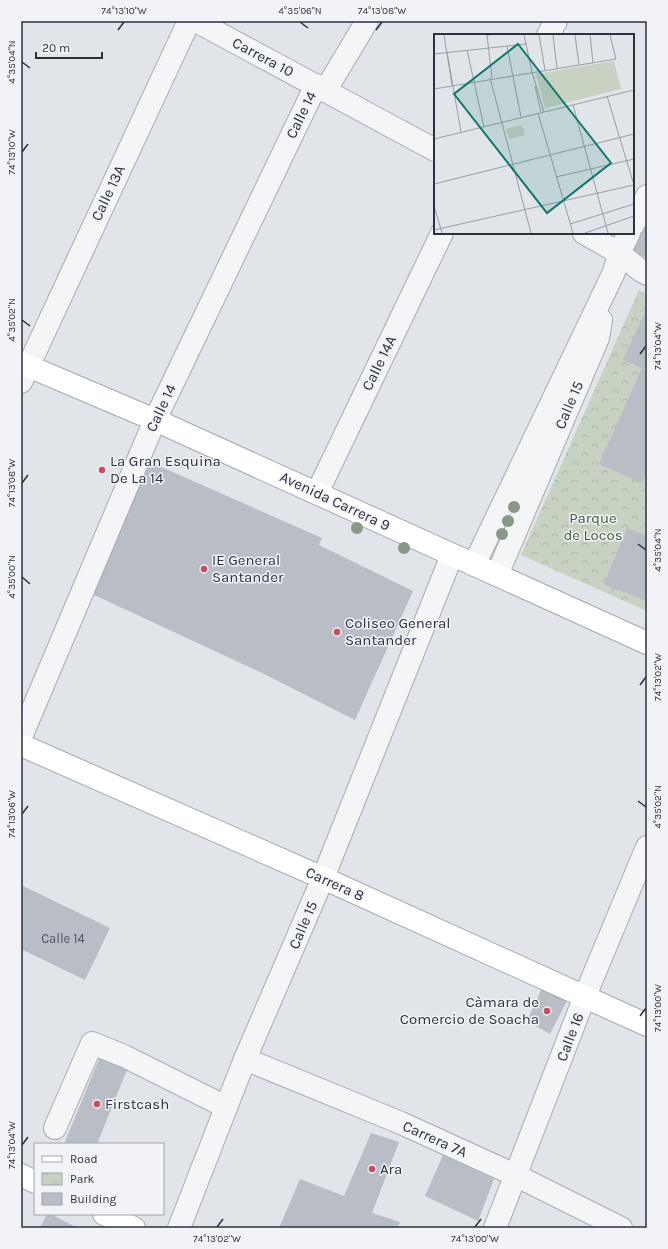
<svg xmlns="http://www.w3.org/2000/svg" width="668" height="1249" font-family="Karla,sans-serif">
<defs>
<pattern id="park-crowns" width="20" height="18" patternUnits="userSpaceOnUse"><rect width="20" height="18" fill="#c7d2c3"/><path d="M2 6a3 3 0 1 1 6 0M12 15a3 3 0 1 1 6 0" fill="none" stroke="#abb5a9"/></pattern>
</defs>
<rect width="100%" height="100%" fill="#e1e4e9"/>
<!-- park -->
<path fill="url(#park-crowns)" d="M639,290L647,294V611L521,555Z"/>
<!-- building -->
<g fill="#b9bdc6">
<path d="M647,220V259L633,251Z"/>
<path d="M644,314L647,315V473L642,483L599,464L642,368L623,360Z"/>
<path d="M143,459L322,538L319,545L413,591L355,720L260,672L90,593Z"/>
<path d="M627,528L647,536V601L604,584Z"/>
<path d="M21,885L110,928L85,980L21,949Z"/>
<path d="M542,988L567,1001L550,1034L527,1021Z"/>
<path d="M102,1052L129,1065L97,1144H64Z"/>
<path d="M371,1133L399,1142L372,1213L400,1222L397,1228H279L300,1179L344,1196Z"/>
<path d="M443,1155L494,1179L478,1221L425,1196Z"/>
<path d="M47,1214H50L78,1228H40Z"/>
</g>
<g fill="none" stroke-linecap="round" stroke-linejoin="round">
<!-- minor casing -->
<g stroke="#a6abb3" stroke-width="24">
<g id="minor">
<path d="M196,21L435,150"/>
<path d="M548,35L556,21"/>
<path d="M325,91L367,21"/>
<path d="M633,225L647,196"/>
<path d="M584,233L619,253L640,270L647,274"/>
<path d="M21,382L189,21"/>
<path d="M317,493L442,233"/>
<path d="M474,565L614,272L619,253L629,233"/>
<path d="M497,575L598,338L601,320"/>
<path d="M21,737L155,420L316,85"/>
<path d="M245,1059L401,1123L515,1175L621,1228"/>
<path d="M55,1128L92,1043L124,1056L226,1107"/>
<path d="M179,1228L245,1059L323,878L452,555"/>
<path d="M495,1228L585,996L647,847"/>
</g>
</g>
<!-- major casing -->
<g stroke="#a1a9b4" stroke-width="24">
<g id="major">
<path d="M21,363L155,420L647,643"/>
<path d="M21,745L323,878L647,1025"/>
<path d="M21,1175L35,1182"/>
<path d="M104,1214L134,1228"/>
</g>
</g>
<!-- minor -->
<use href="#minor" stroke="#f4f5f7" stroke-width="22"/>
<!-- major -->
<use href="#major" stroke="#fff" stroke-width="22"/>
</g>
<!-- trees -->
<g fill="#898">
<circle cx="514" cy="507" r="6"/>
<circle cx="508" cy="521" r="6"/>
<circle cx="357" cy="528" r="6"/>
<circle cx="502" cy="534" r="6"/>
<circle cx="404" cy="548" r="6"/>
</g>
<!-- ticks -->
<path fill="none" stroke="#2a3240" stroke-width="1.5" d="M300,22L308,28M118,30L124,22M376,30L382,22M22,62L30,68M22,152L28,144M22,320L30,326M640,354L646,346M22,483L28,475M638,544L646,550M22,577L30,584M640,685L646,677M638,801L646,807M22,814L28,806M640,1016L646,1008M22,1145L28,1137M217,1227L223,1219M475,1227L481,1219"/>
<!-- markers -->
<g fill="#c74d60" stroke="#f1f3f6" stroke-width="1.5">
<circle cx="102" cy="470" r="4"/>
<circle cx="204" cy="569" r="4"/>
<circle cx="337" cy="632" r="4"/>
<circle cx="547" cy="1011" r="4"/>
<circle cx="97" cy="1104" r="4"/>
<circle cx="372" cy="1169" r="4"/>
</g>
<g text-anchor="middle" stroke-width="3" stroke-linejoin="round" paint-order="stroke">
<!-- number labels -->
<g font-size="13" fill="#4e5562">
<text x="63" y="943">Calle 14</text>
</g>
<!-- street labels -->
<g font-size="15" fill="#2a3240" stroke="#f1f3f6">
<text transform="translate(263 57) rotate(28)" y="5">Carrera 10</text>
<text transform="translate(301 115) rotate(-64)" y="5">Calle 14</text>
<text transform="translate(108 193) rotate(-65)" y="5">Calle 13A</text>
<text transform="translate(379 363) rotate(-64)" y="5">Calle 14A</text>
<text transform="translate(569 405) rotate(-67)" y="5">Calle 15</text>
<text transform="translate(161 408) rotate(-65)" y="5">Calle 14</text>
<text transform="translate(335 501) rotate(25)" y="5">Avenida Carrera 9</text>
<text transform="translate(335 884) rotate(24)" y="5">Carrera 8</text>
<text transform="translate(303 925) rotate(-67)" y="5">Calle 15</text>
<text transform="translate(570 1037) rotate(-69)" y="5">Calle 16</text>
<text transform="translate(435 1139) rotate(24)" y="5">Carrera 7A</text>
</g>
<!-- poi labels -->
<g font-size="15" fill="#2a3240" stroke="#f1f3f6" text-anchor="start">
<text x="110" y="466">La Gran Esquina<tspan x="110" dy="17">De La 14</tspan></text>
<text x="212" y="565">IE General<tspan x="212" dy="17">Santander</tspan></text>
<text x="345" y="628">Coliseo General<tspan x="345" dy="17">Santander</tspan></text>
<text x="539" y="1007" text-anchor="end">Càmara de<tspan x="539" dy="17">Comercio de Soacha</tspan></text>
<text x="105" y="1109">Firstcash</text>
<text x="380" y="1174">Ara</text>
</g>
<!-- park labels -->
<g font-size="15" fill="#3f5b38" stroke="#f1f3f6">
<text x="593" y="523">Parque<tspan x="593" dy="17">de Locos</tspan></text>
</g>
</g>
<!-- overview -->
<g transform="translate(434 34)">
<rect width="200" height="200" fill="#e1e4e9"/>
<path d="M180,27L187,55L111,74L102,40Z" fill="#c7d2c3"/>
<path d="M128,38L132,52L125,54L121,39ZM183,48L184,54L171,57L169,51ZM88,91L91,101L75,105L72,95Z" fill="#c7d2c3"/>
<path fill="none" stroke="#989da5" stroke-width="1" d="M10,1L18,51M56,1H53L58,44M90,1L98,38L110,78M105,1L111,36M119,1L123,34M141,1L145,31M156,1L159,29M73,12L87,83M33,16L50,93M13,18L27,98M0,20L92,10M56,44L97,199M101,52L107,78M0,55L182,25L176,1M173,62L200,151M139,71L174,199M104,79L139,199M0,105L200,56M122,143L200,125M0,150L200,100M0,172L8,199M136,190L200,170M0,196L200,151M151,199L200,182"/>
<path fill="#0f766e" fill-opacity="0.15" stroke="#0f766e" stroke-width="2" d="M84,10L177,129L113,179L20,60Z"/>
<rect width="200" height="200" fill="none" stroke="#2a3240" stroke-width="2"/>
</g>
<!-- border -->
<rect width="668" height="1249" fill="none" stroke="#f1f3f6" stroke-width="44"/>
<!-- legend -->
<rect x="34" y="1143" width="130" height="72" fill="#f1f3f6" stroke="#a1a6ad"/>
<rect x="42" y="1156" width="20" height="6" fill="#ffffff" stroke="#a1a6ad"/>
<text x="70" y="1163" font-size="12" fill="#2a3240">Road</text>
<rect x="42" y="1173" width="20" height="12" fill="url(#park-crowns)" stroke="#a1a6ad"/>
<text x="70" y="1183" font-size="12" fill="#2a3240">Park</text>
<rect x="42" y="1193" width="20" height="12" fill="#b9bdc6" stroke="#a1a6ad"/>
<text x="70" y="1203" font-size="12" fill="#2a3240">Building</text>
<!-- scale -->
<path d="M36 52v6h66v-6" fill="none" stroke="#2a3240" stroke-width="2"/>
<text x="42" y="52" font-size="12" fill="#2a3240" stroke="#f1f3f6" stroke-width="3" paint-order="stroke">20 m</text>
<rect x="22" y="22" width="624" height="1205" fill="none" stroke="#2a3240" stroke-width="1.5"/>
<g font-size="10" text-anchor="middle" fill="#2a3240">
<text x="124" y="14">74°13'10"W</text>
<text x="300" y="14">4°35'06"N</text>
<text x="382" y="14">74°13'08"W</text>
<text transform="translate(11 62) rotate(-90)" y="4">4°35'04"N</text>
<text transform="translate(11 152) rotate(-90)" y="4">74°13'10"W</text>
<text transform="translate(11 320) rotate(-90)" y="4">4°35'02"N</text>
<text transform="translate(657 346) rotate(-90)" y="4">74°13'04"W</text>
<text transform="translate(11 483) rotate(-90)" y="4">74°13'08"W</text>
<text transform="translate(657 550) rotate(-90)" y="4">4°35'04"N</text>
<text transform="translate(11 577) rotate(-90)" y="4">4°35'00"N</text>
<text transform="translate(657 677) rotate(-90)" y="4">74°13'02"W</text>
<text transform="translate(657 807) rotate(-90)" y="4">4°35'02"N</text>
<text transform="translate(11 814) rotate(-90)" y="4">74°13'06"W</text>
<text transform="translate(657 1008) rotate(-90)" y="4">74°13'00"W</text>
<text transform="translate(11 1145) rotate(-90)" y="4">74°13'04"W</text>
<text x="217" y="1242">74°13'02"W</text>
<text x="475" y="1242">74°13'00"W</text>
</g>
</svg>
